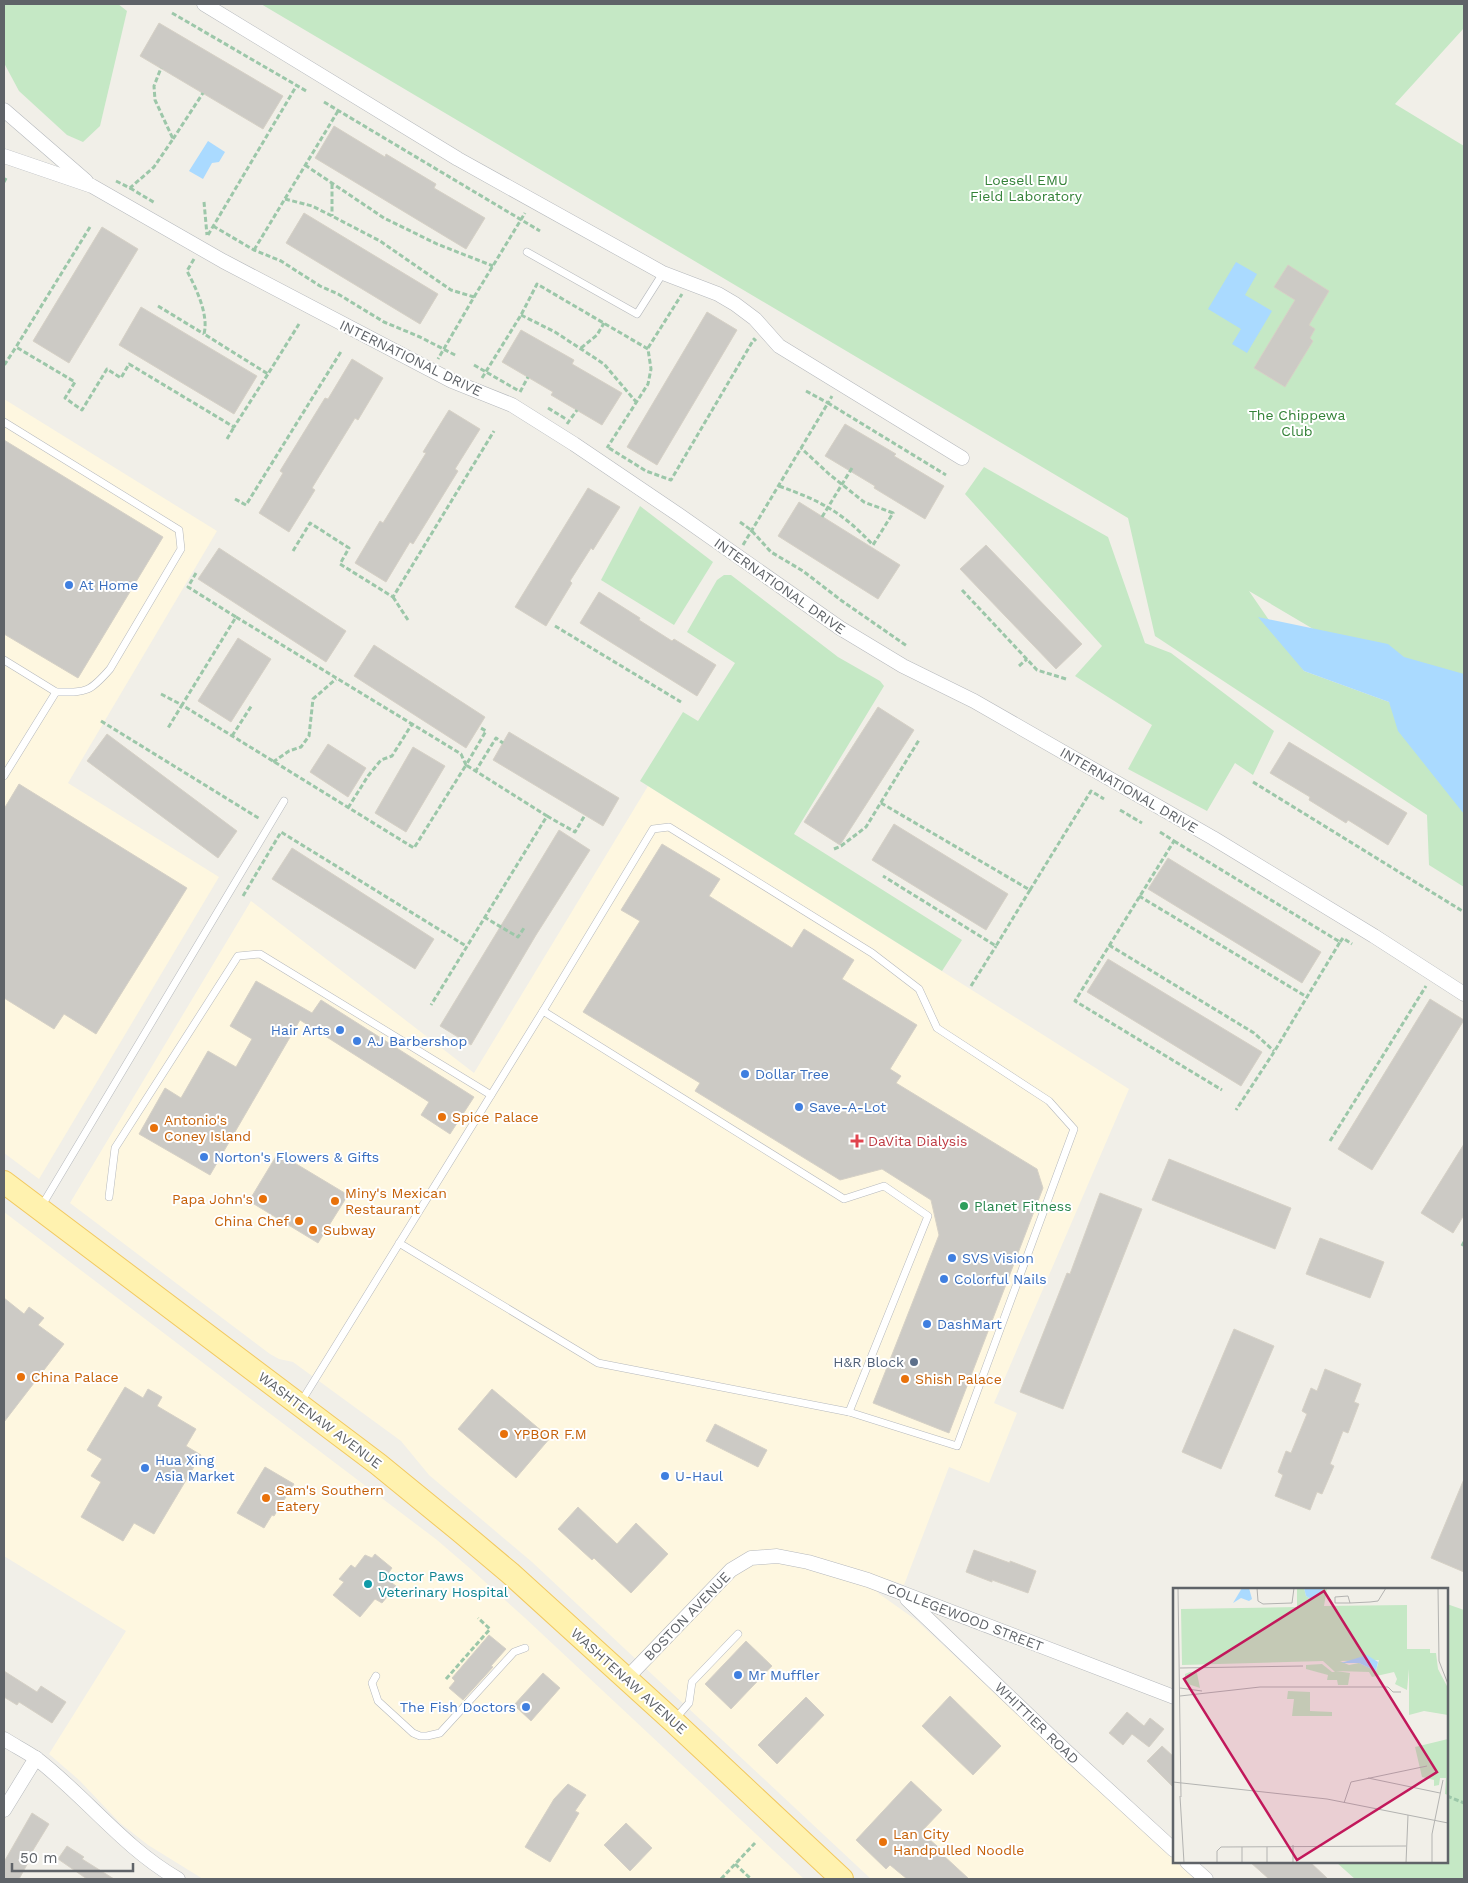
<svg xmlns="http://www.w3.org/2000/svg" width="1468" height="1883" font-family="'Work Sans',sans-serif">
<rect width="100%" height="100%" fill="#f1efe8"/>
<!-- commercial -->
<g fill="#fef7e0">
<path d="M4,399L217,531L68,783L219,877L39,1179L4,1153Z"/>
<path d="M648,786L1129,1089L994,1403L1017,1413L989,1483L949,1467L904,1585L887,1579L878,1593L916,1620L1174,1860V1862H1176L1195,1879H871L532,1562L429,1475L401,1441L293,1362L279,1359L270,1354L70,1203L251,901L474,1073Z"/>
<path d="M4,1212L437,1540L473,1571L525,1618L804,1879H203L148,1845L120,1823L79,1780L49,1754L126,1631L4,1556Z"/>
</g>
<!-- green -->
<g fill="#c5e8c5">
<path d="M4,4H118L127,11L100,126L83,142L67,135L19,91L4,63Z"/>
<path d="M261,4H1464V28L1395,104L1464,146V718L1249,591L1304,671L1389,702L1464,810V887L1429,865L1427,815L1155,636L1128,518Z"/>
<path d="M984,467L1108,537L1145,643L1171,653L1274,731L1253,775L1235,763L1207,811L1128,769L1152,725L1075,676L1102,646L965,494Z"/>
<path d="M640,506L713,562L674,625L601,580Z"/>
<path d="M724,575H731L838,657L880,681L884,686L794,834L962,940L942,971L640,781L683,712L698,721L735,663L687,632L717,580Z"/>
<path d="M1447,1604L1464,1610V1879H1355L1336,1862H1447Z"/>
</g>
<!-- water -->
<g fill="#aadaff">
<path d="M208,141L225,152L219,162L212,163L203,179L189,171Z"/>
<path d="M1236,262L1257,274L1245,295L1272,311L1247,353L1232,344L1241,329L1208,309Z"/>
<path d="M1258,617L1388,644L1404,657L1464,674V814L1398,731L1389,702L1304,671Z"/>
</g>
<!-- building -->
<g fill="#cccac5" stroke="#d6d1c6">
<path d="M159,23L283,96L263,129L140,56Z"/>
<path d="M334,126L385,157L386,154L436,184L434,188L485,218L466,249L315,158Z"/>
<path d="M304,213L438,294L420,324L286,243Z"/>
<path d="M102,227L138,249L69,363L33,341Z"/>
<path d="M1288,265L1329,291L1309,325L1315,329L1310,338L1313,341L1285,387L1254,368L1295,300L1274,287Z"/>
<path d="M141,307L257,376L234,414L119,345Z"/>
<path d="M707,312L737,330L657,465L627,447Z"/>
<path d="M521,330L574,360L572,364L622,393L602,425L551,395L553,392L502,362Z"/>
<path d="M352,359L383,378L358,420L355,418L312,488L315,490L289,532L259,513L283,473L280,471L325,398L328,399Z"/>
<path d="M449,410L480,429L455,469L458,471L413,544L410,542L386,582L355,563L380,521L383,523L426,453L423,452Z"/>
<path d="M845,424L896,454L894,456L944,486L925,519L874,488L875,486L825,456Z"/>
<path d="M4,440L163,537L78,678L4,634Z"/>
<path d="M588,488L620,507L593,550L591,548L570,581L572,583L546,626L515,607Z"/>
<path d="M799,502L900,565L878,599L778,536Z"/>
<path d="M986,545L1082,644L1056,669L960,569Z"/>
<path d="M219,548L346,631L326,662L198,579Z"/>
<path d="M599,592L640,618L639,620L672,641L674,639L716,665L697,696L580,623Z"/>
<path d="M238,638L271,659L231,722L198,701Z"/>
<path d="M374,645L485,717L466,748L354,676Z"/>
<path d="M878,707L914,730L840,845L804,822Z"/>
<path d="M509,732L619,798L603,826L493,760Z"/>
<path d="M107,734L237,831L218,858L87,761Z"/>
<path d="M1289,742L1407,813L1388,845L1348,820L1346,823L1309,800L1310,797L1270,773Z"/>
<path d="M328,744L366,768L348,797L310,772Z"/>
<path d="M413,747L445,766L406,832L375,813Z"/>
<path d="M19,784L187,888L96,1034L64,1014L54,1029L4,998V809Z"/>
<path d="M894,824L1008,894L986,930L872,860Z"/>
<path d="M559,830L590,850L536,935L471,1045L440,1026Z"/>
<path d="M662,844L720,879L709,896L792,948L804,929L854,960L842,979L917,1025L890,1069L901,1076L896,1083L1037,1169L1043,1188L949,1433L873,1403L939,1235L931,1200L882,1169L840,1180L695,1091L700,1083L583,1012L640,921L621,910Z"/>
<path d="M292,848L434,939L415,969L272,879Z"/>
<path d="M1168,858L1321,952L1302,983L1148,889Z"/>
<path d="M1108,959L1262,1052L1241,1086L1087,992Z"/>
<path d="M256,981L312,1013L321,1000L474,1097L450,1134L421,1115L429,1102L300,1020L210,1175L139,1134L165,1088L181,1098L208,1051L236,1067L252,1039L230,1026Z"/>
<path d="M1430,999L1464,1020L1372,1170L1338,1149Z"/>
<path d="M1464,1144V1215L1453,1233L1421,1213Z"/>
<path d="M278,1153L348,1195L318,1243L249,1201Z"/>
<path d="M1169,1159L1291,1208L1275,1249L1152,1200Z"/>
<path d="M1100,1193L1142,1209L1063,1409L1020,1392L1067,1273L1070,1274Z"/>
<path d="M1320,1238L1384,1262L1370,1298L1306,1274Z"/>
<path d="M4,1298L24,1314L29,1307L44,1318L38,1325L64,1344L4,1422Z"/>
<path d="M1234,1329L1274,1346L1221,1469L1182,1452Z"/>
<path d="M1325,1369L1361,1384L1354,1402L1359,1404L1348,1433L1343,1431L1330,1464L1334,1466L1322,1494L1317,1492L1310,1510L1275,1496L1283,1475L1278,1472L1286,1451L1291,1453L1307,1414L1302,1411L1311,1388L1317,1391Z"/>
<path d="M125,1387L143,1398L148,1389L162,1397L157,1406L196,1429L186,1446L201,1455L154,1534L134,1523L123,1541L81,1517L101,1482L91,1476L102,1459L87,1450Z"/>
<path d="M492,1389L550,1438L516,1478L458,1429Z"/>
<path d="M715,1424L767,1450L758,1467L706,1441Z"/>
<path d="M265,1467L294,1484L274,1516L272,1515L264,1528L237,1513Z"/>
<path d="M1464,1479V1572L1431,1558Z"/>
<path d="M578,1507L617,1544L636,1523L668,1554L631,1593L594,1558L592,1560L558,1529Z"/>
<path d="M974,1550L1010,1563V1561L1036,1571L1028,1593L992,1580V1582L966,1572Z"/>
<path d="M375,1554L392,1568L389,1572L388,1574L392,1577L389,1581L396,1586L382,1603L375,1599L360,1617L333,1595L344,1582L339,1579L351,1565L355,1568L365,1555L372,1558Z"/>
<path d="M489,1635L506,1649L491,1666L493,1667L463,1700L449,1688L455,1681L452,1678Z"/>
<path d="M746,1641L772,1666L731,1709L705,1684Z"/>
<path d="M4,1671L37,1692L41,1686L66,1702L52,1723L19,1702L17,1705L4,1697Z"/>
<path d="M543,1673L560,1688L531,1721L514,1705Z"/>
<path d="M950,1696L1001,1746L973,1775L922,1726Z"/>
<path d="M806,1697L824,1715L777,1764L758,1745Z"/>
<path d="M1127,1712L1144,1726L1150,1718L1164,1729L1149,1747L1132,1734L1123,1745L1109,1733Z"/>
<path d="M1162,1746L1174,1757V1788L1147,1761Z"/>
<path d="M911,1781L942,1810L921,1832L945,1853L943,1855L969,1879H907L890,1865L886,1869L856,1840Z"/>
<path d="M568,1784L586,1795L575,1811L579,1813L550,1862L525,1847L554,1799Z"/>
<path d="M32,1813L49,1824L27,1860L29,1861L19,1879H4V1862Z"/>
<path d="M626,1823L652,1848L630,1871L604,1845Z"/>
<path d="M67,1846L84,1857L82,1859L114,1879H87L58,1859Z"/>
<path d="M1250,1862H1310L1328,1879H1269Z"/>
</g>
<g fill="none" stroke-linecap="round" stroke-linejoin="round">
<!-- lane casing -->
<g stroke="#b5b8bc" stroke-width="8">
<g id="lane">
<path d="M527,252L637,314L663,273"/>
<path d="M4,422L179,530L181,549L110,669C89,693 87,692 56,692"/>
<path d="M4,660L56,692L4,776"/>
<path d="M543,1011L653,829L669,827L872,953L919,989L937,1028L1049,1101L1074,1129L957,1446L849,1412"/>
<path d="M109,1197L115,1148L238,956L260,954L491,1095"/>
<path d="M41,1207L284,801"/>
<path d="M301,1402L543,1011L844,1199L884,1186L928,1216L849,1412L598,1363L399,1243"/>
<path d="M376,1676L372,1683L378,1701L413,1733L420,1736H427L440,1733L514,1652L525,1648"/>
<path d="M675,1719L689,1703L692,1682L738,1634"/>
</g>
</g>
<!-- street casing -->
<g stroke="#b5b8bc" stroke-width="15">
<g id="street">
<path d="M204,4L458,159L663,273L718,294L735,304L755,319L779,346L962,458"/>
<path d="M4,110L86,181"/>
<path d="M4,156L92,186L223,261L452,381L512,405L574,444L679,515L840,628L903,666L974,701L1213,838L1374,936L1464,994"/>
<path d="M907,1599L1066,1751L1174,1850"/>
<path d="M626,1679L731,1570L751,1558L777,1556L808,1562L868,1580L1174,1697"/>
<path d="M4,1739C15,1746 27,1752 37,1759C86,1797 124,1848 178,1879"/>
<path d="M4,1810L36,1758"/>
<path d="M1187,1862L1206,1879"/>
</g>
</g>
<!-- primary casing -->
<g stroke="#f2c960" stroke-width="24">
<path id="primary" d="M4,1182L378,1464L460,1531L510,1573L673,1721L842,1879"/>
</g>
<!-- path -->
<g stroke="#9cc7a9" stroke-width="3" stroke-dasharray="5 2.5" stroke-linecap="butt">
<path d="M172,13L308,92"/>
<path d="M324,102L540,231"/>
<path d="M173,139L203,93"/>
<path d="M305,165L384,218L437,244L493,266"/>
<path d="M116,181L130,188L154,167L173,139L155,100L154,86L161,68"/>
<path d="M4,182L6,178"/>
<path d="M332,184V216"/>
<path d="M130,188L155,203"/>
<path d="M285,199L312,206L332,216L380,241L451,290L474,297L438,359"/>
<path d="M204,202L207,235"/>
<path d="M213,226L254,250L281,261L320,286L338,294L384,322L420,337L457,356"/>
<path d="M90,227L16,347L75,382L65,398L82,410L107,369L121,378L129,364L234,427L268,374"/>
<path d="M208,235L297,85"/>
<path d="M254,250L338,111"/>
<path d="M194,259L187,271C196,288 209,315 204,334L268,374L299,324"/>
<path d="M474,297L525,213"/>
<path d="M158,306L204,334"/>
<path d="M521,315L555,332L604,364L637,403"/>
<path d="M581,348L597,335L604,323"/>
<path d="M648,348L682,294"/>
<path d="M4,363L5,364L16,347"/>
<path d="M474,365L519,391"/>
<path d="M482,378L521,315L537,284L648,349L651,369L648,384L607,448"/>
<path d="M806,391L828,403L832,396"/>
<path d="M520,392L528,377"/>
<path d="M548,408L566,419"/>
<path d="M567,424L577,410"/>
<path d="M227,439L234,427"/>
<path d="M609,448L646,471L671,480L754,339L756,341"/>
<path d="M779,486C821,501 842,512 873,545L893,513L864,502L829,474L801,448"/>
<path d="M235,499L246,505L342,350"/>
<path d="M822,517L852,468"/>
<path d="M740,522L751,530L771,552L803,571L842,601L907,646"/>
<path d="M743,545L828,403L946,475"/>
<path d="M293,551L310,523L349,548L340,564L393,597L494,431"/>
<path d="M196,573L188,587L236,617L182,705L414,848L466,765L547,816L431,1005"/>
<path d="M962,590L1037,670L1066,679"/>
<path d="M393,597L408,620"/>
<path d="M236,617L412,724"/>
<path d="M555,626L681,702"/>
<path d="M1019,666L1027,659"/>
<path d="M161,694L182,705L168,728"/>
<path d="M101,721L260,819"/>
<path d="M232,736L252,705"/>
<path d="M273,762L289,751L301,747L309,736L313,699L336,679"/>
<path d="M475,772L496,738L503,743"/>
<path d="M1253,782L1464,912"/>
<path d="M881,803L1030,890L996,946L883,876"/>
<path d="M348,808L368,776L381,760L392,756L412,724L461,754L466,765L486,731L479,727"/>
<path d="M1120,810L1142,823"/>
<path d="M547,816L575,832L585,815"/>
<path d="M1160,832L1174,841L1075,1001L1222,1090"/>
<path d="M1174,841L1340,942L1274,1052L1236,1110"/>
<path d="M834,849L841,846L866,827L919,740"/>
<path d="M1030,890L1091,791L1104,799"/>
<path d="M243,896L281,832L466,946"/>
<path d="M1139,896L1307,997"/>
<path d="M484,917L518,937L524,928"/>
<path d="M1340,942L1343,938L1352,944"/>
<path d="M1109,945L1254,1033L1274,1051"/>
<path d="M971,986L996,946"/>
<path d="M1330,1141L1426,986"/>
<path d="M1462,1246L1464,1242"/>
<path d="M446,1679L490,1629L478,1618"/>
<path d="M1447,1796L1464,1803"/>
<path d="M735,1864L751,1879"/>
<path d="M721,1879L755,1843"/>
</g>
<!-- lane -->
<use href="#lane" stroke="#fff" stroke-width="7"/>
<!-- street -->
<use href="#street" stroke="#fff" stroke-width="14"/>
<!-- primary -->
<use href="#primary" stroke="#fff2af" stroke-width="22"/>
</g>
<!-- markers -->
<g fill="#3f7fe0" stroke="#fff" stroke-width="2">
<circle cx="69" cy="585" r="5"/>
<circle cx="340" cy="1030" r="5"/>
<circle cx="357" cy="1041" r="5"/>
<circle cx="745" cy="1074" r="5"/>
<circle cx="799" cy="1107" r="5"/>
<circle cx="204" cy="1157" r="5"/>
<circle cx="952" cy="1258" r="5"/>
<circle cx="944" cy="1279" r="5"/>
<circle cx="927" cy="1324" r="5"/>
<circle cx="145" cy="1468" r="5"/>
<circle cx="665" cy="1476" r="5"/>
<circle cx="738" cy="1675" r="5"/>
<circle cx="526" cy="1707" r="5"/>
</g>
<g fill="#e8710a" stroke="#fff" stroke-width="2">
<circle cx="442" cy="1117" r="5"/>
<circle cx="154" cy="1128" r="5"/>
<circle cx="263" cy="1199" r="5"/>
<circle cx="335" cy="1201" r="5"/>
<circle cx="299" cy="1221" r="5"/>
<circle cx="313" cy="1230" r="5"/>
<circle cx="21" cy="1377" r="5"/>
<circle cx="905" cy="1379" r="5"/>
<circle cx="504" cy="1434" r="5"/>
<circle cx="266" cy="1498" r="5"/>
<circle cx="883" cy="1842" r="5"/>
</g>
<path fill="#e0444e" stroke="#fff" stroke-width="2" d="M854.5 1133.5h5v5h5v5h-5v5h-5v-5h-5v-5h5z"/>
<circle fill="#2e9e5b" stroke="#fff" stroke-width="2" cx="964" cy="1206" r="5"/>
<circle fill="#5c6f8a" stroke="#fff" stroke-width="2" cx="914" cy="1362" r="5"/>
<circle fill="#0f9aa8" stroke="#fff" stroke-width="2" cx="368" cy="1584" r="5"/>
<g text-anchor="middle" stroke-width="4" stroke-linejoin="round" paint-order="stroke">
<!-- park labels -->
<g font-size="14" fill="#348238" stroke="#fff">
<text x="1026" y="185">Loesell EMU<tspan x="1026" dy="16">Field Laboratory</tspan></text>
<text x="1297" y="420">The Chippewa<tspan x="1297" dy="16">Club</tspan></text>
</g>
<!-- street labels -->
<g font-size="14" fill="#5f6368" stroke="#fff">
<text transform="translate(411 358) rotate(26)" y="5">INTERNATIONAL DRIVE</text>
<text transform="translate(780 586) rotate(35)" y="5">INTERNATIONAL DRIVE</text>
<text transform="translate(1129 790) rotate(30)" y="5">INTERNATIONAL DRIVE</text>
<text transform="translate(320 1420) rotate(37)" y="5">WASHTENAW AVENUE</text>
<text transform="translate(687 1616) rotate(-46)" y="5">BOSTON AVENUE</text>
<text transform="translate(965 1617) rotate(21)" y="5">COLLEGEWOOD STREET</text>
<text transform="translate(629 1681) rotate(42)" y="5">WASHTENAW AVENUE</text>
<text transform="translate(1037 1723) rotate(44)" y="5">WHITTIER ROAD</text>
</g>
<!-- shop labels -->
<g font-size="14" fill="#366cbe" stroke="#fff" text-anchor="start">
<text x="79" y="590">At Home</text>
<text x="330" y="1035" text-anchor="end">Hair Arts</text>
<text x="367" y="1046">AJ Barbershop</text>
<text x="755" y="1079">Dollar Tree</text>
<text x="809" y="1112">Save-A-Lot</text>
<text x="214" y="1162">Norton's Flowers &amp; Gifts</text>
<text x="962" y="1263">SVS Vision</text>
<text x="954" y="1284">Colorful Nails</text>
<text x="937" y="1329">DashMart</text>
<text x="155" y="1465">Hua Xing<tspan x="155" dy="16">Asia Market</tspan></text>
<text x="675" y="1481">U-Haul</text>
<text x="748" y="1680">Mr Muffler</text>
<text x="516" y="1712" text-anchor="end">The Fish Doctors</text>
</g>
<!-- food labels -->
<g font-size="14" fill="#c56008" stroke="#fff" text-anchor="start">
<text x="452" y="1122">Spice Palace</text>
<text x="164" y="1125">Antonio's<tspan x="164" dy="16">Coney Island</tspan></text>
<text x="345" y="1198">Miny's Mexican<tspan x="345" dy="16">Restaurant</tspan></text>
<text x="253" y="1204" text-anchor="end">Papa John's</text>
<text x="289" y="1226" text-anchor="end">China Chef</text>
<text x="323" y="1235">Subway</text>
<text x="31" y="1382">China Palace</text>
<text x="915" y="1384">Shish Palace</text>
<text x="514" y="1439">YPBOR F.M</text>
<text x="276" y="1495">Sam's Southern<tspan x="276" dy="16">Eatery</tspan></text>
<text x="893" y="1839">Lan City<tspan x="893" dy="16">Handpulled Noodle</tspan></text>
</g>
<!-- health labels -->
<g font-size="14" fill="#be3a42" stroke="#fff" text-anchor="start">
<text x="868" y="1146">DaVita Dialysis</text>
</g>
<!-- leisure labels -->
<g font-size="14" fill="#27864d" stroke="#fff" text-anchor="start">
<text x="974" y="1211">Planet Fitness</text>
</g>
<!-- service labels -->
<g font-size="14" fill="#4e5e75" stroke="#fff" text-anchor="end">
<text x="904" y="1367">H&amp;R Block</text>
</g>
<!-- culture labels -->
<g font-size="14" fill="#0d838f" stroke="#fff" text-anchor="start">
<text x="378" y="1581">Doctor Paws<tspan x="378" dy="16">Veterinary Hospital</tspan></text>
</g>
</g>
<!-- overview -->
<g transform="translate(1173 1588)">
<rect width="275" height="275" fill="#f1efe8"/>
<path d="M124,0H131L133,8L139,12L150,0H154L151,18L234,17V61H257V65H263L265,81L275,100V127L251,123L236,127V81L234,102L222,96L224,91L221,84L199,89L196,84L163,83L177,85L175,97H165L164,92H154L155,87L133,81V77L149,76L159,84H162L150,73L9,77L8,21L124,19ZM206,72L203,83L186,75L176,77L167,73ZM17,84L24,85L27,100L12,95V86ZM115,103L137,104V123L159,124V128H119L121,111H114ZM275,151V207L272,206L273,190H267L266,197L261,198V192L249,189L242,159Z" fill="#c5e8c5" fill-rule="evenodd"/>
<path d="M69,0H76L79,11L76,13L68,10L60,15ZM131,0H151L139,12L133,8ZM194,67L205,74L203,83L186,75H168Z" fill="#aadaff"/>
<path fill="none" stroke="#b3b3b1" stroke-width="1" d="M5,0L8,209M84,0L85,13L90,16L119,15L121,0M265,0L266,73L275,96M177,15L175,8L162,9V15H177L197,14L205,13L213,0M7,80L130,78M7,100L29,103M7,108L87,99H215L220,104H228M195,190L267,205M0,194L154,211L275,235M7,208L11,275M171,215L178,194L254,178M120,257V275M69,259V275M94,259V275M44,275V263L48,259L233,258M233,275L235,227M259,275V246L270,192"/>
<path fill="#c2185b" fill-opacity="0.15" stroke="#c2185b" stroke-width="2.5" d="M151,3L264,184L124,272L11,91Z"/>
<rect width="275" height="275" fill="none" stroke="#5f6368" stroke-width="2.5"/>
</g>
<!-- border -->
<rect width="1468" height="1883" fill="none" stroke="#5f6368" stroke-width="10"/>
<!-- scale -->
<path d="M12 1863v8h121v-8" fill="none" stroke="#5f6368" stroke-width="2.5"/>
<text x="20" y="1863" font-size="15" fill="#5f6368" stroke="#ffffff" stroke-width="4" paint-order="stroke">50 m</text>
</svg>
